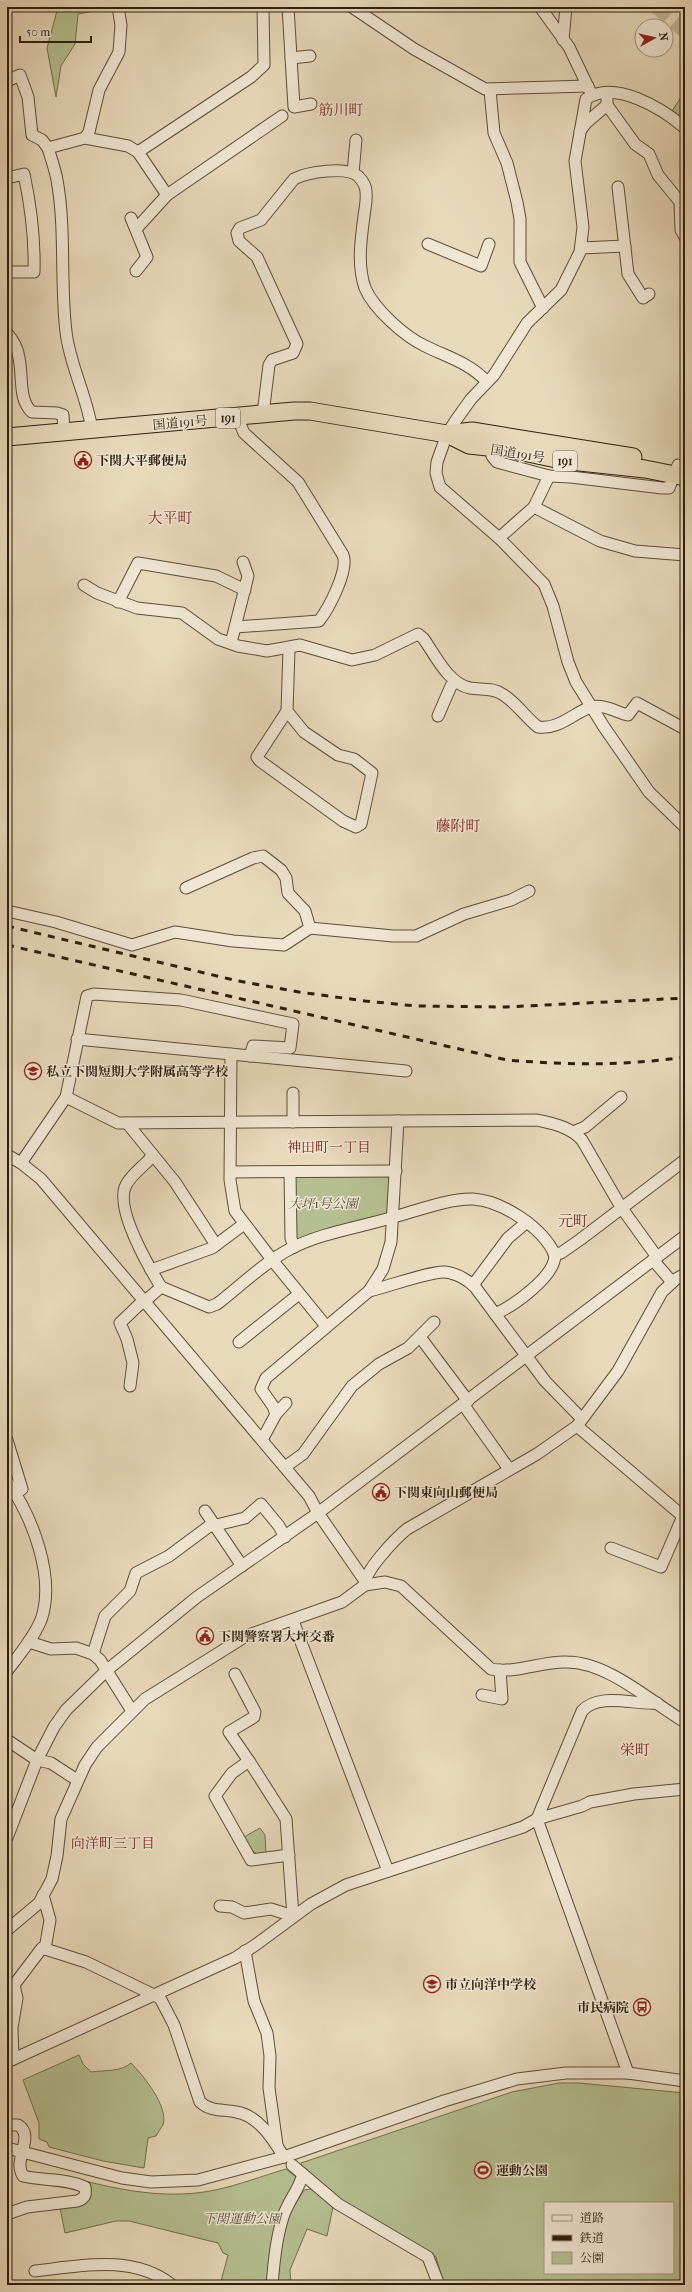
<svg xmlns="http://www.w3.org/2000/svg" width="692" height="2292" font-family="'IM FELL French Canon','Noto Serif JP',serif">
<rect width="100%" height="100%" fill="#e8d9bb"/>
<filter id="stains"><feTurbulence type="fractalNoise" baseFrequency=".005" numOctaves="4"/><feColorMatrix values="0 0 0 0 .2 0 0 0 0 .09 0 0 0 0 .02 0 0 0 .5 -.17"/></filter>
<radialGradient id="worn" r=".72"><stop offset=".6" stop-color="#630" stop-opacity="0"/><stop offset="1" stop-color="#630" stop-opacity=".3"/></radialGradient>
<!-- green -->
<g fill="#b5bf91" stroke="#726e4f" fill-rule="evenodd">
<path d="M58,7H98L94,11L78,14L75,44L61,66L56,97L47,48Z"/>
<path d="M685,91V122L672,111Z"/>
<path d="M390,1173V1208L385,1215L298,1241L295,1238L292,1179L296,1174Z"/>
<path d="M260,1828L265,1835L266,1853L257,1854L251,1850L244,1837Z"/>
<path d="M79,2055L83,2064L91,2072C105,2070 121,2072 131,2063C143,2075 169,2107 163,2125C161,2128 158,2132 156,2136L148,2138L144,2168L103,2161L49,2147L47,2142L39,2139V2123L23,2080Z"/>
<path d="M559,2083H579L685,2093V2285H444L436,2257L431,2253L349,2207L302,2166L301,2163L512,2092ZM545,2203H673V2273H545Z"/>
<path d="M286,2169L296,2177L294,2187L268,2285H220L228,2255L223,2253L218,2243L129,2221H116L65,2233L60,2208L86,2201L89,2182C130,2192 173,2199 215,2190C239,2185 262,2176 286,2169Z"/>
<path d="M312,2189L333,2207L327,2236L307,2229L290,2270L291,2285H276L284,2232L290,2213L304,2190Z"/>
</g>
<g fill="none" stroke-linecap="round" stroke-linejoin="round">
<!-- major-tunnel -->
<path stroke="#c3b498" stroke-width="15" stroke-dasharray="15 8" stroke-linecap="butt" d="M657,7L685,31"/>
<!-- minor casing -->
<g stroke="#5c4d38" stroke-width="13">
<g id="minor">
<path d="M263,7L264,65L251,77L138,152L167,195L282,116"/>
<path d="M288,7L294,107L311,104"/>
<path d="M352,7L414,49L485,89L588,86"/>
<path d="M540,7L569,47L590,91"/>
<path d="M563,40L566,7"/>
<path d="M291,58L310,56"/>
<path d="M7,81L20,75L28,97L32,135L42,140L48,148"/>
<path d="M490,90L494,133L507,163L517,202L520,219V262L543,308"/>
<path d="M607,94V105L635,144L649,154L658,175L680,202L681,230L685,237"/>
<path d="M685,128C663,109 615,79 586,99L575,161L583,227L580,252L561,290L527,323L494,375L471,399L456,420L447,434L437,462L436,473L440,487L499,538L544,584L553,606L568,662L576,682L604,727L649,792L685,827"/>
<path d="M580,131L586,123L607,105"/>
<path d="M85,138L89,132L99,90L119,52L121,25L118,7"/>
<path d="M353,173L356,140"/>
<path d="M7,178L24,174C31,207 35,238 34,272H7"/>
<path d="M618,187L628,274L643,298L649,294"/>
<path d="M131,218L147,257L136,271"/>
<path d="M136,229L167,195"/>
<path d="M428,244L481,266L489,244"/>
<path d="M581,248L625,246"/>
<path d="M7,333C13,340 18,349 19,358C23,375 18,400 32,412L57,413L63,415L64,432"/>
<path d="M263,414L269,365L272,360L293,353L297,344L257,257L239,241L237,233L240,228L261,220L294,179C307,172 347,166 358,176C362,180 366,186 366,192C367,200 365,208 364,216C361,239 357,265 365,288C374,309 404,336 425,346C447,357 470,363 487,382"/>
<path d="M92,430C87,396 70,366 66,332C60,283 66,229 57,180C55,169 51,158 48,148L85,138L128,146L138,152"/>
<path d="M492,456L497,462L549,476L571,477L662,488H669L678,465"/>
<path d="M534,507L600,541L635,551L685,555"/>
<path d="M499,538L534,507L549,476"/>
<path d="M84,585L97,593L137,608L182,613L218,639L238,646L267,651L300,645L352,660L375,655L418,634L423,638C435,654 448,684 470,688C481,690 492,687 502,694C516,702 525,717 538,727C559,730 573,713 591,707C604,704 616,712 628,715L637,703L685,729"/>
<path d="M118,602L138,563L216,576L245,590"/>
<path d="M236,627L319,621C329,608 349,570 343,555L298,482L244,433L237,417"/>
<path d="M231,643L248,576L243,562"/>
<path d="M287,711L304,732L338,755L354,759L372,773L361,824L356,827L343,821L260,761L257,757L287,711L289,649"/>
<path d="M438,716L451,686L455,682"/>
<path d="M186,888L253,858L263,856L281,870L286,878L288,893L305,911L310,928"/>
<path d="M7,911L56,922L132,945L175,932L233,941L284,945L310,928L393,936H416L464,914L511,900L529,891"/>
<path d="M77,1039L406,1071"/>
<path d="M231,1054L230,1180L235,1211L273,1261L326,1326"/>
<path d="M66,1097L118,1123L537,1120C555,1124 570,1127 582,1140L621,1207L657,1257"/>
<path d="M293,1122V1093"/>
<path d="M127,1123L175,1182L216,1245"/>
<path d="M573,1132L585,1127L621,1097"/>
<path d="M7,1155L21,1163L41,1179L309,1496L318,1513L365,1581"/>
<path d="M153,1155C145,1166 133,1172 126,1185C114,1208 149,1267 161,1287"/>
<path d="M21,1163L66,1097L87,996L94,994L181,1000L293,1024L290,1048L253,1046L250,1056"/>
<path d="M231,1172L396,1171"/>
<path d="M290,1173L291,1238L294,1247"/>
<path d="M554,1254L561,1253L581,1239L685,1160"/>
<path d="M653,1260L672,1282"/>
<path d="M151,1270L212,1248L244,1224"/>
<path d="M473,1285L508,1238L527,1222"/>
<path d="M369,1291C387,1287 430,1271 445,1272C456,1273 468,1280 475,1287L545,1381L582,1419"/>
<path d="M144,1302L161,1287L209,1307L217,1304C239,1287 266,1261 290,1249C320,1233 361,1227 394,1217C416,1211 450,1198 473,1199C503,1201 543,1228 555,1255C555,1277 513,1306 495,1314"/>
<path d="M420,1337L468,1401"/>
<path d="M239,1342L299,1294"/>
<path d="M130,1386L133,1363L127,1339L120,1323L143,1301"/>
<path d="M463,1404L509,1469"/>
<path d="M276,1414L273,1406L261,1389L266,1378L369,1291L383,1269L391,1242L398,1121"/>
<path d="M577,1426L685,1518"/>
<path d="M7,1440L22,1489L15,1494"/>
<path d="M262,1440L276,1414L286,1403"/>
<path d="M285,1467L303,1454L352,1386L379,1364L408,1348L434,1322"/>
<path d="M7,1481C32,1516 56,1577 41,1620C33,1639 19,1655 7,1671"/>
<path d="M205,1511L242,1566"/>
<path d="M611,1548L661,1567L683,1516"/>
<path d="M365,1585L385,1582L401,1586L491,1669C515,1674 542,1661 567,1662C608,1662 651,1702 685,1722"/>
<path d="M293,1621L388,1871"/>
<path d="M29,1642L51,1649L76,1648L93,1654L100,1660L132,1711"/>
<path d="M93,1654L105,1616L130,1591L136,1573L169,1556L208,1527L245,1518L261,1504L279,1526L285,1537"/>
<path d="M235,1674L255,1712L254,1717L229,1732L249,1761"/>
<path d="M482,1695L502,1699L500,1670"/>
<path d="M7,1740L37,1760L51,1763L77,1780"/>
<path d="M7,1838L37,1760L54,1727L66,1710L106,1671L197,1597L318,1513L685,1236"/>
<path d="M289,1855L251,1860L215,1796L232,1773L249,1761L286,1819L293,1916"/>
<path d="M43,1895L50,1920L45,1949"/>
<path d="M220,1906L232,1907L244,1913L271,1909L293,1916"/>
<path d="M7,1930L39,1903L52,1879L57,1856L61,1819L85,1765L97,1747L145,1699L246,1636L342,1602L365,1585C364,1571 396,1538 407,1529L537,1454L577,1426L618,1371L662,1292L676,1279L685,1274"/>
<path d="M245,1951L254,2001L267,2033L270,2056L269,2088L277,2145"/>
<path d="M13,2059L12,2028L17,1998L14,1985L42,1948L86,1962L160,1998L174,2025L200,2102C211,2112 223,2109 236,2112C258,2115 273,2139 284,2157"/>
<path d="M7,2062L235,1958L254,1946L311,1904L346,1885L523,1827L537,1819L582,1806L590,1802L634,1794L685,1789"/>
<path d="M628,2073L537,1819L582,1711C599,1692 634,1705 657,1703"/>
<path d="M7,2125H18C36,2136 12,2159 23,2176C44,2181 65,2178 85,2187C86,2194 86,2198 77,2201L27,2207L7,2214"/>
<path d="M7,2148L122,2178L151,2182L198,2180L284,2157L444,2101L517,2079L566,2073H628L685,2081"/>
<path d="M292,2165L338,2204L428,2257L439,2285"/>
<path d="M35,2271C80,2266 133,2254 172,2285"/>
<path d="M272,2285C274,2262 276,2239 283,2217C288,2201 299,2190 303,2174"/>
</g>
</g>
<!-- highway casing -->
<g stroke="#2e1e0d" stroke-width="19">
<g id="highway">
<path d="M447,434L472,431L633,457"/>
<path d="M7,437L294,411H310L447,434L469,445L514,450L561,460L645,469L685,477"/>
</g>
</g>
<!-- minor -->
<use href="#minor" stroke="#f0e6d3" stroke-width="11"/>
<!-- highway -->
<use href="#highway" stroke="#e8d9bb" stroke-width="17"/>
<!-- rail -->
<g stroke="#2e1e0d" stroke-width="3" stroke-dasharray="7 7" stroke-linecap="butt">
<path d="M7,926L238,981L299,992L365,1001L416,1006L506,1007L685,998"/>
<path d="M7,945L507,1060C570,1065 622,1066 685,1057"/>
</g>
</g>
<!-- icons -->
<defs>
<g id="civic-ring" transform="scale(0.9)"><circle r="9.5" fill="#f0e6d3" stroke="#8f2418" stroke-width="1.5"/><path d="M-.6-6.5H3V-4.5H.6V-3L4-1V1h2V6H-6V1h2V-1L-.6-3ZM-1.2 2.5V6h2.4V2.5Z" fill="#8f2418"/></g>
<g id="school-ring" transform="scale(0.9)"><circle r="9.5" fill="#f0e6d3" stroke="#8f2418" stroke-width="1.5"/><path d="M0-5L7-2L0 1L-7-2ZM-4 1L0 2.5L4 1V4Q0 6-4 4Z" fill="#8f2418"/></g>
<g id="bus-ring" transform="scale(0.9)"><circle r="9.5" fill="#f0e6d3" stroke="#8f2418" stroke-width="1.5"/><path d="M-5-6H5V4H4V6H2V4H-2V6H-4V4H-5ZM-3.5-4V0h7V-4ZM-3.5 1.2v1.5H-2V1.2ZM2 1.2v1.5H3.5V1.2Z" fill="#8f2418"/></g>
<g id="stadium-ring" transform="scale(0.9)"><circle r="9.5" fill="#f0e6d3" stroke="#8f2418" stroke-width="1.5"/><path d="M0-5a6.5 5 0 1 0 0 10a6.5 5 0 1 0 0-10ZM-3.5-1.8h7v3.6h-7Z" fill="#8f2418"/></g>
</defs>
<g fill-rule="evenodd">
<use href="#civic-ring" x="83" y="460"/>
<use href="#school-ring" x="33" y="1071"/>
<use href="#civic-ring" x="381" y="1492"/>
<use href="#civic-ring" x="205" y="1636"/>
<use href="#school-ring" x="432" y="1984"/>
<use href="#bus-ring" x="642" y="2007"/>
<use href="#stadium-ring" x="483" y="2170"/>
</g>
<g text-anchor="middle" stroke-width="3" stroke-linejoin="round" paint-order="stroke">
<!-- shield labels -->
<g fill="#f0e6d3" stroke="#685a48" stroke-width="1">
<rect x="216" y="408" width="24" height="20" rx="3"/>
<rect x="553" y="451" width="24" height="20" rx="3"/>
</g>
<g font-size="12" font-weight="bold" fill="#2e1e0d">
<text x="228" y="422">191</text>
<text x="565" y="465">191</text>
</g>
<!-- street labels -->
<g font-size="13" fill="#2e1e0d" stroke="#f0e6d3">
<text transform="translate(180 422) rotate(-5)" y="5">国道191号</text>
<text transform="translate(518 453) rotate(9)" y="5">国道191号</text>
</g>
<!-- poi labels -->
<g font-size="13" font-weight="bold" fill="#2e1e0d" stroke="#f0e6d3" text-anchor="start">
<text x="96" y="465">下関大平郵便局</text>
<text x="46" y="1076">私立下関短期大学附属高等学校</text>
<text x="394" y="1497">下関東向山郵便局</text>
<text x="218" y="1641">下関警察署大坪交番</text>
<text x="445" y="1989">市立向洋中学校</text>
<text x="629" y="2012" text-anchor="end">市民病院</text>
<text x="496" y="2175">運動公園</text>
</g>
<!-- park labels -->
<g font-size="13" font-style="italic" fill="#564e35" stroke="#f0e6d3">
<text x="323" y="1208">大坪1号公園</text>
<text x="242" y="2223">下関運動公園</text>
</g>
<!-- neighbourhood labels -->
<g font-size="14" fill="#7a1f14" stroke="#f0e6d3">
<text x="329" y="1152">神田町一丁目</text>
<text x="113" y="1848">向洋町三丁目</text>
</g>
<!-- quarter labels -->
<g font-size="15" fill="#7a1f14" stroke="#f0e6d3">
<text x="341" y="115">筋川町</text>
<text x="170" y="523">大平町</text>
<text x="458" y="831">藤附町</text>
<text x="573" y="1226">元町</text>
<text x="635" y="1755">栄町</text>
</g>
</g>
<!-- margin -->
<rect width="692" height="2292" fill="none" stroke="#e8d9bb" stroke-width="24"/>
<rect x="8" y="8" width="676" height="2276" fill="none" stroke="#2e1e0d" stroke-width="2"/>
<rect x="12" y="12" width="668" height="2268" fill="none" stroke="#2e1e0d"/>
<!-- legend -->
<rect x="544" y="2202" width="130" height="72" fill="#f0e6d3" stroke="#a29684"/>
<rect x="552" y="2215" width="20" height="6" fill="#f0e6d3" stroke="#a29684"/>
<text x="580" y="2222" font-size="12" fill="#2e1e0d">道路</text>
<rect x="552" y="2235" width="20" height="6" fill="#2e1e0d" stroke="#a29684"/>
<text x="580" y="2242" font-size="12" fill="#2e1e0d">鉄道</text>
<rect x="552" y="2252" width="20" height="12" fill="#b5bf91" stroke="#a29684"/>
<text x="580" y="2262" font-size="12" fill="#2e1e0d">公園</text>
<!-- north arrow -->
<g transform="translate(654 38) rotate(82)"><circle r="19" fill="#f0e6d3" stroke="#a29684"/>
<path d="M0-3L7 15L0 10L-7 15Z" fill="#8f2418"/>
<text y="-6" font-size="11" font-weight="bold" text-anchor="middle" fill="#2e1e0d">N</text>
</g>
<!-- scale -->
<path d="M20 36v6h71v-6" fill="none" stroke="#2e1e0d" stroke-width="2"/>
<text x="26" y="36" font-size="12" fill="#2e1e0d" stroke="#f0e6d3" stroke-width="3" paint-order="stroke">50 m</text>
<rect width="100%" height="100%" filter="url(#stains)"/>
<rect width="100%" height="100%" fill="url(#worn)"/>
</svg>
